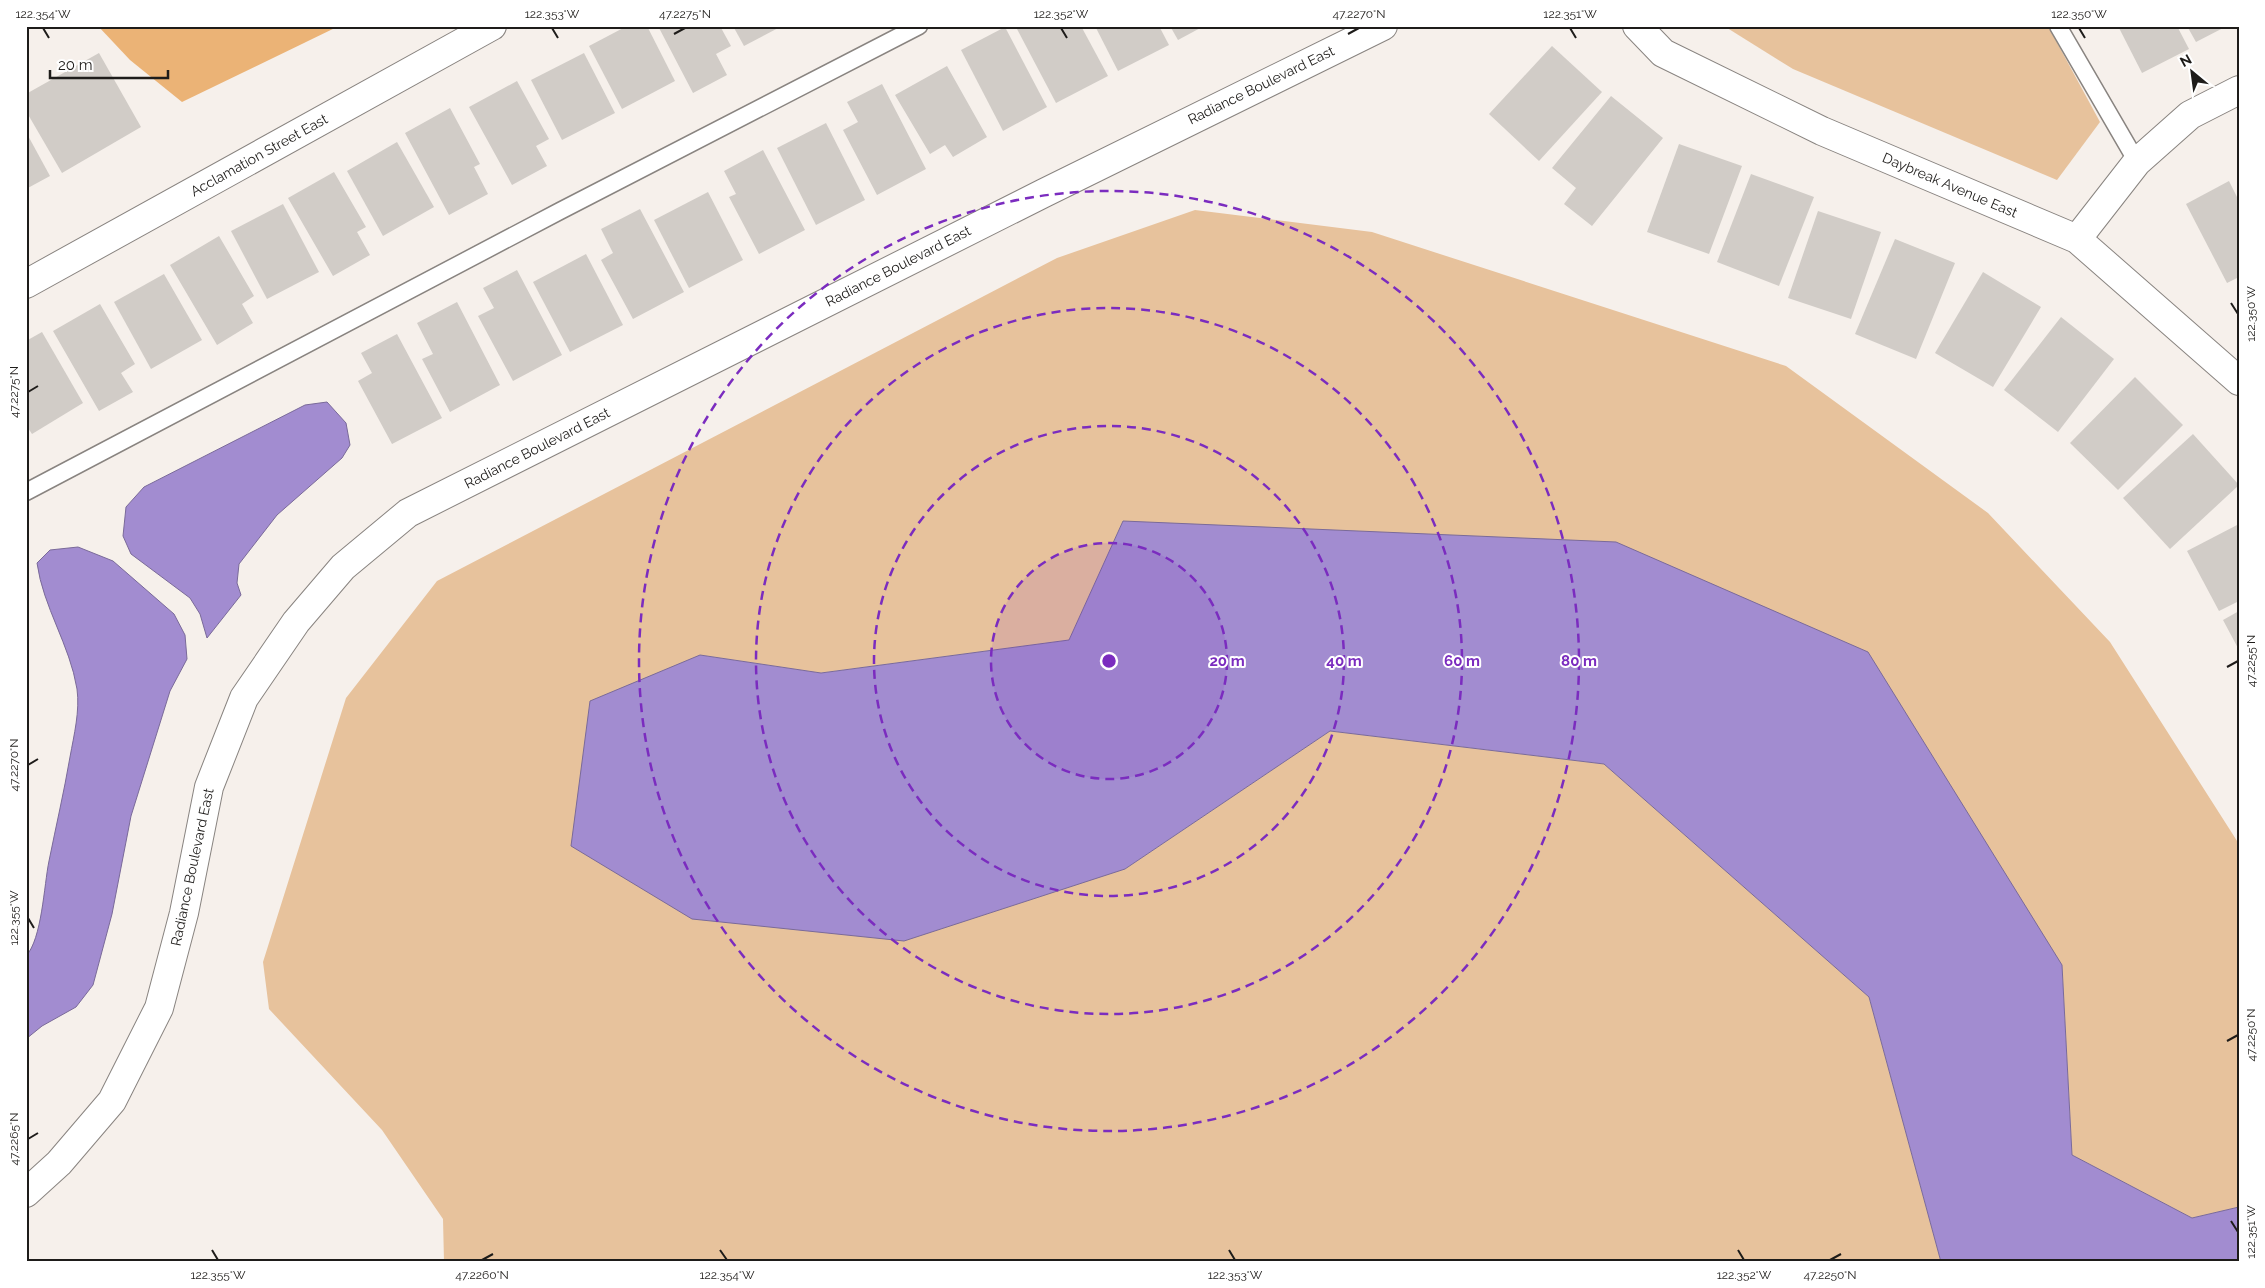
<svg xmlns="http://www.w3.org/2000/svg" width="2265" height="1288" font-family="Raleway,sans-serif">
<rect width="100%" height="100%" fill="#f6f0eb"/>
<!-- green -->
<g fill="#e7c29c">
<path d="M1724,26H2048L2100,122L2057,180L1793,69Z"/>
<path d="M1195,210L1372,232L1786,366L1988,513L2110,642L2239,844V1207L2192,1218L2072,1155L2062,965L1123,521L1069,640L820,673L700,655L1125,869L1330,731L1604,764L1869,997L1941,1262H444L443,1219L382,1130L269,1009L263,962L346,698L437,581L1057,258Z"/>
</g>
<!-- forest -->
<path fill="#ebb376" d="M98,26H339L182,102L130,60Z"/>
<!-- water -->
<g fill="#a28cd0" stroke="#7a6a99">
<path d="M327,402L346,423L350,445L342,458L277,515L239,564L237,583L241,595L207,638L200,614L190,598L131,554L123,536L126,507L144,487L305,405Z"/>
<path d="M1123,521L1616,542L1868,652L2062,965L2072,1155L2192,1218L2239,1207V1262H1941L1869,997L1604,764L1330,731L1125,869L904,941L692,919L571,846L590,701L700,655L821,673L1069,640Z"/>
<path d="M78,547L113,561L174,614L185,635L187,659L170,691L131,816L112,914L93,985L76,1007L42,1026L26,1039V956C42,939 44,885 49,861C56,826 64,792 70,757C74,735 80,711 77,689C70,645 43,607 37,563L50,550Z"/>
</g>
<!-- building -->
<g fill="#d1ccc7">
<path d="M627,26H647L675,81L622,109L589,46Z"/>
<path d="M658,26H720L731,46L716,54L727,75L693,93Z"/>
<path d="M733,26H782L744,46Z"/>
<path d="M1022,26H1081L1108,76L1056,103L1017,29Z"/>
<path d="M1095,26H1159L1169,45L1118,71Z"/>
<path d="M1170,26H1204L1178,40Z"/>
<path d="M2118,26H2177L2189,49L2142,73Z"/>
<path d="M2187,26H2227L2196,42Z"/>
<path d="M1005,27L1047,107L1003,131L961,50Z"/>
<path d="M1552,46L1602,92L1539,161L1489,114Z"/>
<path d="M99,53L141,127L62,173L26,111V94Z"/>
<path d="M584,53L615,113L562,140L531,80Z"/>
<path d="M947,66L987,137L953,157L945,145L930,154L895,95Z"/>
<path d="M517,81L549,139L536,146L547,166L512,185L469,107Z"/>
<path d="M882,84L926,169L877,195L843,130L858,122L847,102Z"/>
<path d="M1611,96L1663,138L1592,226L1564,204L1576,188L1552,168Z"/>
<path d="M450,108L480,164L474,167L488,194L449,215L405,133Z"/>
<path d="M826,123L865,200L816,225L777,148Z"/>
<path d="M26,132L50,176L26,189Z"/>
<path d="M397,142L434,207L383,236L347,171Z"/>
<path d="M1679,144L1742,166L1709,254L1647,232Z"/>
<path d="M763,150L805,230L759,254L729,197L736,194L724,171Z"/>
<path d="M334,172L366,227L357,232L370,255L333,276L288,198Z"/>
<path d="M1751,174L1814,197L1779,286L1717,262Z"/>
<path d="M2229,181L2239,201V277L2227,283L2186,204Z"/>
<path d="M708,192L743,260L689,288L654,220Z"/>
<path d="M283,204L319,272L267,299L231,231Z"/>
<path d="M640,209L684,292L633,319L601,260L613,253L601,229Z"/>
<path d="M1818,211L1881,232L1851,319L1788,298Z"/>
<path d="M219,236L254,296L242,304L253,323L217,345L170,265Z"/>
<path d="M1895,239L1955,263L1916,359L1855,334Z"/>
<path d="M586,254L623,325L570,352L533,282Z"/>
<path d="M517,270L562,355L513,381L478,316L494,308L483,288Z"/>
<path d="M1983,272L2041,307L1993,387L1935,353Z"/>
<path d="M164,274L202,340L151,369L114,302Z"/>
<path d="M457,302L500,385L450,412L422,359L433,354L417,323Z"/>
<path d="M100,304L135,364L121,373L133,392L99,411L53,331Z"/>
<path d="M2061,317L2114,359L2058,432L2004,390Z"/>
<path d="M42,332L83,403L32,434L26,425V341Z"/>
<path d="M397,334L442,418L392,444L358,381L372,373L361,353Z"/>
<path d="M2135,377L2183,425L2118,490L2070,443Z"/>
<path d="M2193,434L2239,485L2170,549L2123,498Z"/>
<path d="M2239,524V601L2219,611L2187,551Z"/>
<path d="M2239,611V650L2223,620Z"/>
</g>
<g fill="none" stroke-linecap="round" stroke-linejoin="round">
<!-- service casing -->
<g stroke="#898480" stroke-width="19">
<g id="service">
<path d="M2058,26L2137,162"/>
<path d="M26,492L560,211L919,26"/>
</g>
</g>
<!-- minor casing -->
<g stroke="#898480" stroke-width="30">
<g id="minor">
<path d="M1637,26L1663,53L1822,131L2077,239L2239,381"/>
<path d="M2077,239L2137,162L2190,115L2239,90"/>
<path d="M26,284L492,26"/>
<path d="M26,1193L59,1163L112,1101L159,1008L184,913L209,787L244,698L296,622L343,567L408,513L1044,193L1383,26"/>
</g>
</g>
<!-- service -->
<use href="#service" stroke="#fff" stroke-width="16"/>
<!-- minor -->
<use href="#minor" stroke="#fff" stroke-width="28"/>
</g>
<!-- ticks -->
<path fill="none" stroke="#1e1c1a" stroke-width="2" d="M43,28L49,38M552,28L558,38M1061,28L1067,38M1570,28L1576,38M2079,28L2085,38M674,34L685,28M1348,34L1359,28M2231,303L2238,314M28,392L38,386M2227,667L2238,661M28,765L38,759M28,918L34,928M2227,1041L2238,1035M28,1139L38,1133M2231,1221L2238,1232M212,1250L218,1260M720,1250L727,1260M1229,1250L1235,1260M1738,1250L1744,1260M482,1260L493,1254M1830,1260L1841,1254"/>
<!-- distance rings -->
<circle cx="1109" cy="661" r="118" fill="#7b2cbf" fill-opacity=".12"/>
<g fill="none" stroke="#7b2cbf" stroke-width="2.5" stroke-dasharray="9 6">
<circle cx="1109" cy="661" r="118"/>
<circle cx="1109" cy="661" r="235"/>
<circle cx="1109" cy="661" r="353"/>
<circle cx="1109" cy="661" r="470"/>
</g>
<g text-anchor="middle" stroke-width="4" stroke-linejoin="round" paint-order="stroke">
<!-- street labels -->
<g font-size="14" fill="#1e1c1a" stroke="#fff">
<text transform="translate(1261 85) rotate(-26)" y="5">Radiance Boulevard East</text>
<text transform="translate(259 155) rotate(-29)" y="5">Acclamation Street East</text>
<text transform="translate(1950 185) rotate(23)" y="5">Daybreak Avenue East</text>
<text transform="translate(898 266) rotate(-27)" y="5">Radiance Boulevard East</text>
<text transform="translate(537 448) rotate(-27)" y="5">Radiance Boulevard East</text>
<text transform="translate(192 867) rotate(-78)" y="5">Radiance Boulevard East</text>
</g>
</g>
<circle cx="1109" cy="661" r="8" fill="#7b2cbf" stroke="#fff" stroke-width="2.5"/>
<g font-size="15" text-anchor="middle" font-weight="bold" fill="#7b2cbf" stroke="#fff" stroke-width="4" stroke-linejoin="round" paint-order="stroke">
<text x="1227" y="666">20 m</text>
<text x="1344" y="666">40 m</text>
<text x="1462" y="666">60 m</text>
<text x="1579" y="666">80 m</text>
</g>
<!-- border -->
<rect width="2265" height="1288" fill="none" stroke="#ffffff" stroke-width="55"/>
<!-- north arrow -->
<g transform="translate(2192 72) rotate(331)" stroke="#ffffff" stroke-width="4" paint-order="stroke">
<path d="M0-4L9 19L0 12L-9 19Z" fill="#1e1c1a"/>
<text y="-8" font-size="14" font-weight="bold" text-anchor="middle" fill="#1e1c1a">N</text>
</g>
<!-- scale -->
<path d="M50 70v8h118v-8" fill="none" stroke="#1e1c1a" stroke-width="2.5"/>
<text x="58" y="70" font-size="15" fill="#1e1c1a" stroke="#ffffff" stroke-width="4" paint-order="stroke">20 m</text>
<rect x="28" y="28" width="2210" height="1232" fill="none" stroke="#1e1c1a" stroke-width="2"/>
<g font-size="12" text-anchor="middle" fill="#1e1c1a">
<text x="43" y="18">122.354°W</text>
<text x="552" y="18">122.353°W</text>
<text x="685" y="18">47.2275°N</text>
<text x="1061" y="18">122.352°W</text>
<text x="1359" y="18">47.2270°N</text>
<text x="1570" y="18">122.351°W</text>
<text x="2079" y="18">122.350°W</text>
<text transform="translate(2251 314) rotate(-90)" y="4">122.350°W</text>
<text transform="translate(14 392) rotate(-90)" y="4">47.2275°N</text>
<text transform="translate(2251 661) rotate(-90)" y="4">47.2255°N</text>
<text transform="translate(14 765) rotate(-90)" y="4">47.2270°N</text>
<text transform="translate(14 918) rotate(-90)" y="4">122.355°W</text>
<text transform="translate(2251 1035) rotate(-90)" y="4">47.2250°N</text>
<text transform="translate(14 1139) rotate(-90)" y="4">47.2265°N</text>
<text transform="translate(2251 1232) rotate(-90)" y="4">122.351°W</text>
<text x="218" y="1279">122.355°W</text>
<text x="482" y="1279">47.2260°N</text>
<text x="727" y="1279">122.354°W</text>
<text x="1235" y="1279">122.353°W</text>
<text x="1744" y="1279">122.352°W</text>
<text x="1830" y="1279">47.2250°N</text>
</g>
</svg>
